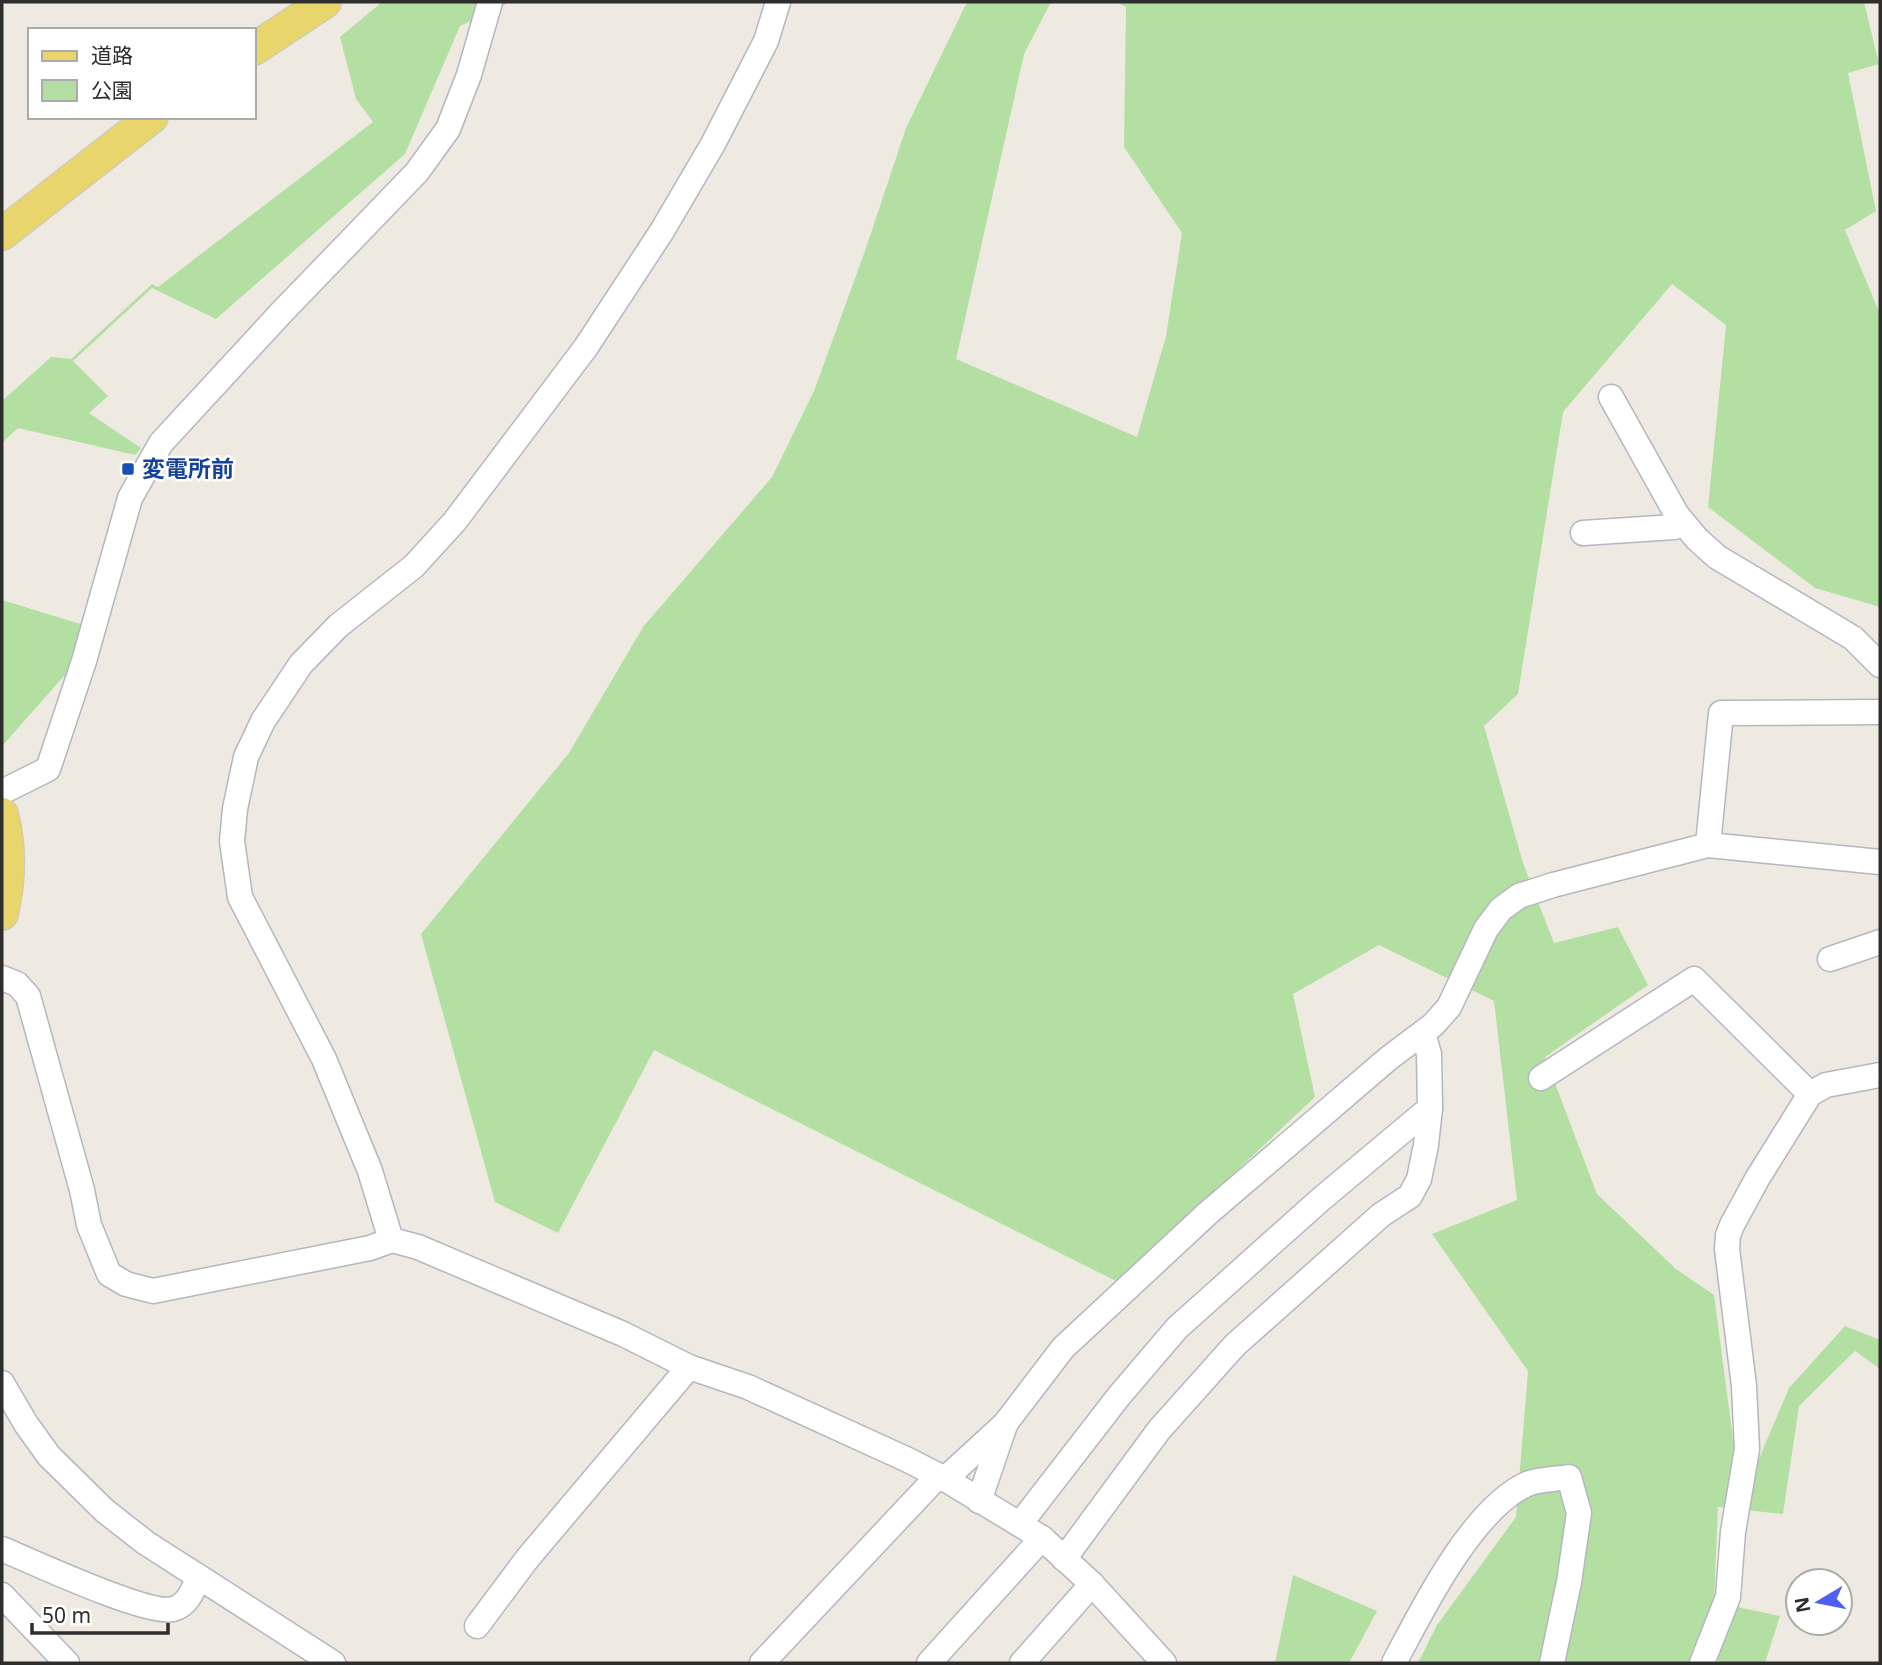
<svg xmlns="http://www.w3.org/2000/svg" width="1882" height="1665" font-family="'Noto Sans','Noto Sans JP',sans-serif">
<rect width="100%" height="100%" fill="#eeeae2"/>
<!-- green -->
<g fill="#b3e0a2">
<path d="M382,2H510L460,26L405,154L216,319L152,288L73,361L108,396L89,413L141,448L135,455L18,428L2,443V401L51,357L71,359L152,284L158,287L373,122L356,99L340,37Z"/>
<path d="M967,2H1051L1024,54L956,359L1137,437L1166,336L1182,233L1124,147L1126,7L1116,2H1864L1879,64L1848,73L1876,211L1845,230L1880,314V607L1815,588L1708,507L1726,325L1672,284L1563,412L1518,694L1484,726L1523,863L1554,943L1618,927L1648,985L1545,1057L1597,1194L1676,1269L1714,1295L1733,1439L1758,1461L1789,1388L1845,1326L1880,1340V1369L1855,1351L1799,1406L1783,1514L1718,1507L1714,1602L1780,1616L1765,1663H1723L1697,1650L1690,1663H1418L1437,1625L1516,1517L1528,1371L1432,1234L1517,1200L1494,1001L1379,945L1293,994L1315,1097L1118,1282L654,1050L558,1233L495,1202L421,934L569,753L643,627L772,477L814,391L865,251L906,128Z"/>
<path d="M2,600L87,626L70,681L64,676L3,745Z"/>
<path d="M1293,1575L1377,1611L1349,1663H1275Z"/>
</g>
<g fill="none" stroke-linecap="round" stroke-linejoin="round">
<!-- minor casing -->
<g stroke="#b5b6c0" stroke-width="27">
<g id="minor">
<path d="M1611,397L1677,515L1697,539L1717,557L1853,638L1880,665"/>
<path d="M1583,533L1674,527L1683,524"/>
<path d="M2,792L48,769L84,661L130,498L161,443L281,313L417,172L448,129L469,75L490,2"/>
<path d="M1708,845L1721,713L1880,712"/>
<path d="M1830,959L1880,942"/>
<path d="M2,978L17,984L28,996L82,1190L89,1225L109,1274L126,1284L153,1291L370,1248L392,1240L418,1247L623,1334L689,1367L748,1387L908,1460L945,1479L1042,1538L1092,1584L1164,1663"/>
<path d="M1541,1078L1694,979L1810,1094"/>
<path d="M391,1240L370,1171L324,1059L240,897L232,841L235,809L246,757L263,721L301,664L338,626L414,566L455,521L586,347L662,231L713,144L766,41L778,2"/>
<path d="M2,1383L26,1424L49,1456L105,1511L146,1543L333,1663"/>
<path d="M945,1479L1005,1424L1063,1348L1208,1213L1389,1058L1433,1025L1449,1007L1486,929L1501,909L1519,896L1553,885L1708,845L1880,862"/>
<path d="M979,1501L1005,1425"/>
<path d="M1020,1524L1119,1396L1177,1328L1320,1200L1430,1108L1429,1054L1423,1033"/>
<path d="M2,1549C31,1561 148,1616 173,1609C188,1605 193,1590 199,1577"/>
<path d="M1064,1559L1159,1430L1235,1345L1381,1215L1410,1196L1419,1179L1426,1145L1430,1108"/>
<path d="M2,1595L67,1663"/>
<path d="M477,1626L527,1559L689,1367"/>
<path d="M762,1663L938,1476"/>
<path d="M929,1663L1042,1538"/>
<path d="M1022,1663L1092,1584"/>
<path d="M1394,1663C1422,1610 1472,1509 1527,1484C1539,1479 1556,1479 1569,1477L1579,1513L1569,1582L1552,1663"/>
<path d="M1702,1663L1728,1597L1733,1532L1747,1449L1744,1386L1727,1249L1728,1235L1732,1225L1757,1179L1810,1094L1826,1085L1880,1075"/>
</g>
</g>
<!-- major casing -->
<g stroke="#c9c9c9" stroke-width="34">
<g id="major">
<path d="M254,49L325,2"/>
<path d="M2,234L152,117"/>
<path d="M2,814C11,848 10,880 2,914"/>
</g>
</g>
<!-- minor -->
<use href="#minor" stroke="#fff" stroke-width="24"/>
<!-- major -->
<use href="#major" stroke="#e8d56c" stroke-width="32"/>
</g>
<!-- markers -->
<rect fill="#1a4fb4" stroke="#fff" stroke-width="2.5" x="121" y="462" width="14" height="14" rx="3.5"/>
<g text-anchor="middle" stroke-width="5" stroke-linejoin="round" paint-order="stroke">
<!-- transit labels -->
<g font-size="23" font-weight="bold" fill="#164399" stroke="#fff" text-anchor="start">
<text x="142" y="477">変電所前</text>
</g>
</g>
<!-- border -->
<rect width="1882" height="1665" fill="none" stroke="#2e2e2e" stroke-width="7"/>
<!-- legend -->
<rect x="28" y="28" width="228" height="91" fill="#ffffff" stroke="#ababab" stroke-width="2"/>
<rect x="42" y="51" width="35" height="10" fill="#e8d56c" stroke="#ababab" stroke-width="2"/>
<text x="91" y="63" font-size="21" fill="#2e2e2e">道路</text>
<rect x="42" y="80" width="35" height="21" fill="#b3e0a2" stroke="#ababab" stroke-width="2"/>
<text x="91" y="98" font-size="21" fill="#2e2e2e">公園</text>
<!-- north arrow -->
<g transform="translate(1819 1602) rotate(260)"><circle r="33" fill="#ffffff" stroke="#ababab" stroke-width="2"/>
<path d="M0-5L12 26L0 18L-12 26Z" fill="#4e60ef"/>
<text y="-10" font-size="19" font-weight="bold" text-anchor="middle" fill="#2e2e2e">N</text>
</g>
<!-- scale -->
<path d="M32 1623v10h136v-10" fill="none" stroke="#2e2e2e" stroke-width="3.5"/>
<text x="42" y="1623" font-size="21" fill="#2e2e2e" stroke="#ffffff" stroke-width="5" paint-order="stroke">50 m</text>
</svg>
